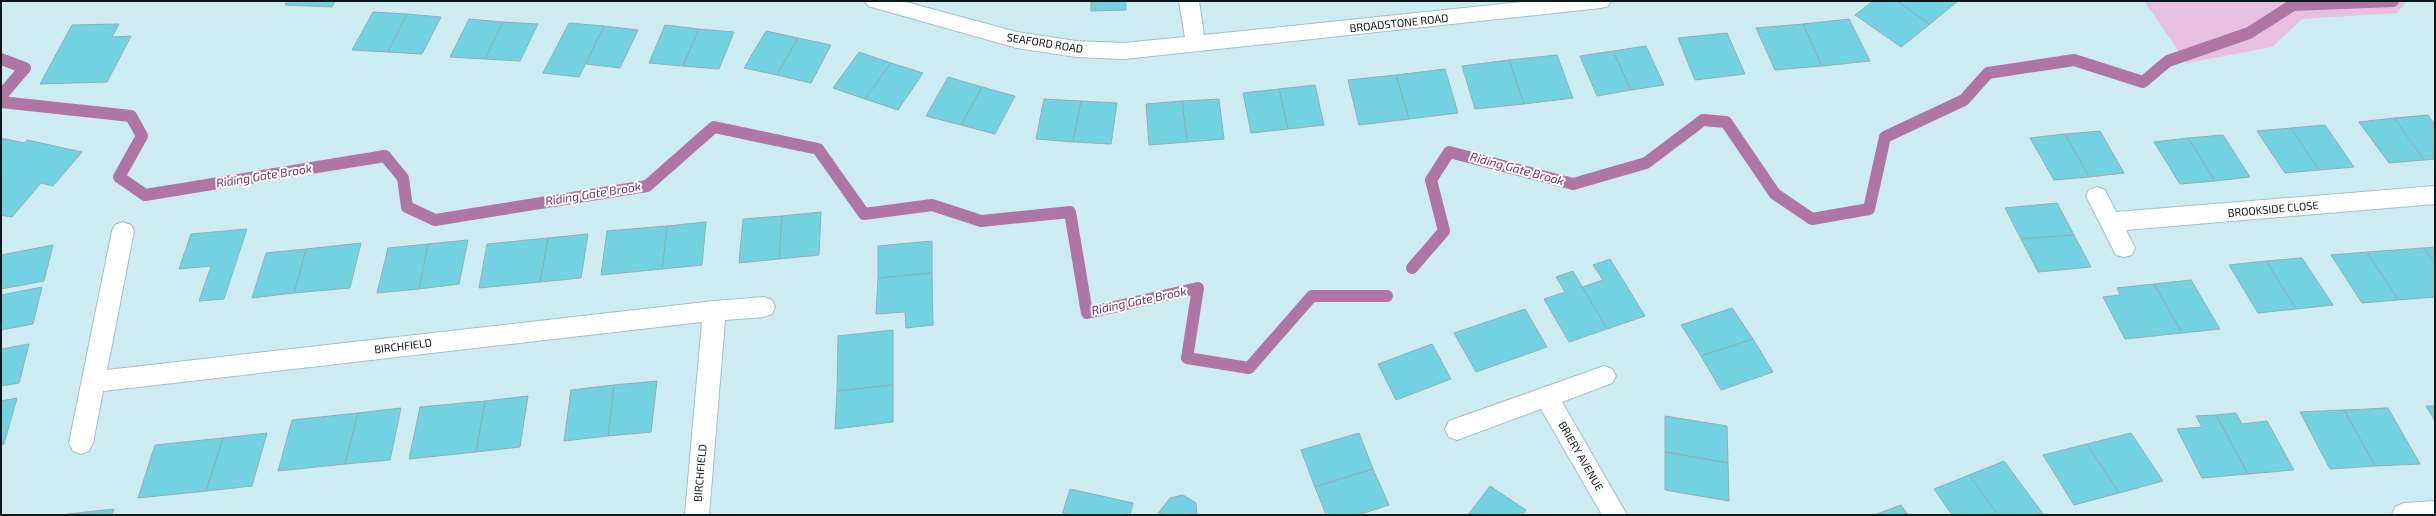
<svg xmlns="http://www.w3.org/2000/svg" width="2436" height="516" font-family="'Exo 2',sans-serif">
<rect width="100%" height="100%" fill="#ccecf2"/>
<!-- green -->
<path fill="#e7c0df" d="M2144,1H2407L2397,13L2302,19L2272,47L2187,63Z"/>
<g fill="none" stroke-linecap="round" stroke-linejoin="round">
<!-- stream -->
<g stroke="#af76a4" stroke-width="12">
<path d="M1,59L25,68L1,96"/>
<path d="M1,102L131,116L142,136L119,177L145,195L385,156L403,178L407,207L435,220L647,186L714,127L818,149L864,214L932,205L981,221L1070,212L1087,313L1198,288L1187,358L1249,368L1312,296H1387"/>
<path d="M1412,268L1444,231L1431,180L1449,152L1573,184L1646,163L1703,120L1726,122L1775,194L1812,219L1869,209L1885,137L1964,100L1988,73L2074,60L2143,82L2168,61L2249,33L2293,5L2393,1"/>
</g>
</g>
<!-- building -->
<g fill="#72d2e2" stroke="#91afb4">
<path d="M287,1H335L332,7L285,5Z"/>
<path d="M1091,1H1126V10L1091,11Z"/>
<path d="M1873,1H1897L1930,24L1901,47L1855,15Z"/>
<path d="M1897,1H1958L1930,24Z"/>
<path d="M373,12L407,14L388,52L352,50Z"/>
<path d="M407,14L441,17L422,54L388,52Z"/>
<path d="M469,19L503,22L485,59L450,57Z"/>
<path d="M1849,19L1870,61L1822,66L1803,24Z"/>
<path d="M503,22L538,24L520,61L485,59Z"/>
<path d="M569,23L604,26L579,77L543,73Z"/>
<path d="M119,24L112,37L131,36L107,82L40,84L72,25Z"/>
<path d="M1803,24L1822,66L1775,70L1756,28Z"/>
<path d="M665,25L699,29L683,66L649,63Z"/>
<path d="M604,26L638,30L620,68L586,64Z"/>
<path d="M699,29L734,32L719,69L683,66Z"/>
<path d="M766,31L798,38L777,75L744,68Z"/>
<path d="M1727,33L1745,74L1695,80L1678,38Z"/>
<path d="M798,38L831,45L811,83L777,75Z"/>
<path d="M1646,46L1664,85L1631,90L1613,51Z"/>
<path d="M1613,51L1631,90L1597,96L1580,56Z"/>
<path d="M859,52L891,63L865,99L833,88Z"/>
<path d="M1557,55L1573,98L1524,104L1509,60Z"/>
<path d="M1509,60L1524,104L1475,109L1462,66Z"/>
<path d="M891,63L923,73L898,110L865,99Z"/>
<path d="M1445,69L1458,113L1409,119L1396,75Z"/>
<path d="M1396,75L1409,119L1359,125L1348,80Z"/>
<path d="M948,77L982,87L961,125L926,116Z"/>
<path d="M1315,85L1324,125L1288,129L1279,89Z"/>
<path d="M982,87L1015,96L995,134L961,125Z"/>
<path d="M1279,89L1288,129L1251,133L1243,93Z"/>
<path d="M1044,99L1081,101L1073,142L1036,139Z"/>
<path d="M1219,99L1224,139L1187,142L1182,101Z"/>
<path d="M1081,101L1117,103L1111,144L1073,142Z"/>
<path d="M1182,101L1187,142L1149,145L1146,104Z"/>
<path d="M2428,115L2435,125V159L2424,160L2394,118Z"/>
<path d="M2394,118L2424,160L2389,163L2359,122Z"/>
<path d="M2325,125L2354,167L2319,170L2291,128Z"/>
<path d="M2291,128L2319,170L2285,173L2257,131Z"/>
<path d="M2100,131L2124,173L2089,177L2065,134Z"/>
<path d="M2065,134L2089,177L2054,180L2030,138Z"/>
<path d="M2223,135L2250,177L2215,181L2188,138Z"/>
<path d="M1,138L24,143L27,140L82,152L53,186L41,183L12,217L1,215V164L4,161L1,160Z"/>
<path d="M2188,138L2215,181L2180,184L2154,142Z"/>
<path d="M2057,203L2074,235L2021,239L2005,208Z"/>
<path d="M821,212L819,255L779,259L782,216Z"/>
<path d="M782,216L779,259L739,263L743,219Z"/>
<path d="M706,222L702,265L662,269L667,226Z"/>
<path d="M667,226L662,269L601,275L607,231Z"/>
<path d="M247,229L224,299L199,301L211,266L179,269L191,234Z"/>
<path d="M588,234L581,278L540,282L548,238Z"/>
<path d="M2074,235L2091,267L2038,272L2021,239Z"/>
<path d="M548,238L540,282L479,288L487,244Z"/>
<path d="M468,240L459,284L419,289L428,244Z"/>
<path d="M932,241V273L878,278V246Z"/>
<path d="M361,243L350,288L294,293L306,249Z"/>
<path d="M428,244L419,289L377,293L388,248Z"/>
<path d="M53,245L44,281L1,289V255Z"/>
<path d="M2435,247V264L2424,248Z"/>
<path d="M2424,248L2435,264V297L2398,300L2367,252Z"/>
<path d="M306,249L294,293L252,298L266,253Z"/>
<path d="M2367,252L2398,300L2362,303L2331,255Z"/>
<path d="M2302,258L2333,305L2296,309L2266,261Z"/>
<path d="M1610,259L1645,316L1607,329L1582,287L1603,280L1593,265Z"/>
<path d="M2266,261L2296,309L2258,313L2229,265Z"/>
<path d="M1573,271L1607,329L1569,342L1544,299L1565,292L1556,277Z"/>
<path d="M932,273L933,325L906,328L905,312L876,314L878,278Z"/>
<path d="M2191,280L2220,329L2182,333L2154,284Z"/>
<path d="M2154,284L2182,333L2125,339L2103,297L2120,295L2117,288Z"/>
<path d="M42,287L33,324L1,330V295Z"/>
<path d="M1732,308L1753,339L1701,356L1681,325Z"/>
<path d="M1525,309L1547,347L1476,372L1454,333Z"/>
<path d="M893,330V385L837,391L838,336Z"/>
<path d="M1753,339L1773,372L1721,390L1701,356Z"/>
<path d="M29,344L19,383L1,386V349Z"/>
<path d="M1432,344L1451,379L1396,400L1378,364Z"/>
<path d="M657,381L651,432L608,436L614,385Z"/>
<path d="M614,385L608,436L564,441L571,390Z"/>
<path d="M893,385V422L835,429L837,391Z"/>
<path d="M528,396L520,447L476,452L485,401Z"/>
<path d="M17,398L4,444L1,445V401Z"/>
<path d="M485,401L476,452L409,459L420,407Z"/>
<path d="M2426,406H2435V421Z"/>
<path d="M401,408L390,460L345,464L358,413Z"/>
<path d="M2388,408L2420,464L2375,466L2344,410Z"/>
<path d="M2344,410L2375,466L2330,469L2300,412Z"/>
<path d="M358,413L345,464L278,471L292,420Z"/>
<path d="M2236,413L2242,424L2267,421L2294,470L2248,474L2216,415Z"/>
<path d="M2216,415L2248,474L2202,478L2177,429L2202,427L2196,416Z"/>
<path d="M1665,416L1727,426L1728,463L1665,452Z"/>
<path d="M267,433L252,486L206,491L223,438Z"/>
<path d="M1359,433L1373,469L1315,487L1301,450Z"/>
<path d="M2131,433L2163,481L2119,493L2087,444Z"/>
<path d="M223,438L206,491L138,498L155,445Z"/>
<path d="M2087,444L2119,493L2074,505L2043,455Z"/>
<path d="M1665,452L1728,463L1729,501L1665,490Z"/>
<path d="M2004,461L2044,515H1998L1969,475Z"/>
<path d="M1373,469L1389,505L1358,515H1326L1315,487Z"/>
<path d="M1969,475L1998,515H1952L1934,489Z"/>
<path d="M1490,486L1526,510L1522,515H1468Z"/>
<path d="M1070,489L1133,503L1130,515H1062Z"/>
<path d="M1183,495L1196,503L1197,515H1157L1170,498Z"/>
<path d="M1901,505L1908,515H1874Z"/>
<path d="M114,509L112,515H68V514Z"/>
</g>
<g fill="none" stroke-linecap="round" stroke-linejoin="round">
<!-- street casing -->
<g stroke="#a2c1c7" stroke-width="2">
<g id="street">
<path d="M865,1H902L1017,32L1076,41L1124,43L1185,37L1179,1H1199L1204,35L1532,1H1611L1608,6L1601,8L1124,59L1076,57L1017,48L875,8L868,6Z"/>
<path d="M2435,186V204L2126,230L2135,248L2132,255L2124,257L2116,255L2086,196L2089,190L2097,187L2105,190L2116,212Z"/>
<path d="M123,222L131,225L134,231L107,370L714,301L764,297L772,300L775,307L772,314L764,317L725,320L709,515H685L702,322L103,391L93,443L89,451L81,454L73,451L69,443L112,231L115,225Z"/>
<path d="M1604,366L1612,369L1616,376L1612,383L1562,402L1627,515H1602L1541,409L1457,440L1449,437L1445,429L1449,421Z"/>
<path d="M2435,501V515H2392L2395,507L2404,503Z"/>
</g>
</g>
<!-- street -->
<use href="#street" fill="#fff" fill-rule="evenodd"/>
</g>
<g text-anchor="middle" stroke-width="4" stroke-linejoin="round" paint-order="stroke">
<!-- street labels -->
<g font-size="11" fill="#0d181a" stroke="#fff">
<text transform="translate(1399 23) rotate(-6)" y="4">BROADSTONE ROAD</text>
<text transform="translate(1045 43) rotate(9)" y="4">SEAFORD ROAD</text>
<text transform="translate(2273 209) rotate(-5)" y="4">BROOKSIDE CLOSE</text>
<text transform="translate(403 346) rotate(-7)" y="4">BIRCHFIELD</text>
<text transform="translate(1581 456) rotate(60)" y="4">BRIERY AVENUE</text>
<text transform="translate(700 473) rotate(-85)" y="4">BIRCHFIELD</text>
</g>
<!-- water labels -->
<g font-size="12" font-style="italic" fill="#742f6a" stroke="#fff">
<text transform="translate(1517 169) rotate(15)" y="4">Riding Gate Brook</text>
<text transform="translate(264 176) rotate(-9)" y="4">Riding Gate Brook</text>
<text transform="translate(593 194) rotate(-9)" y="4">Riding Gate Brook</text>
<text transform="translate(1139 301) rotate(-12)" y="4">Riding Gate Brook</text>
</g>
</g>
<!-- border -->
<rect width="2436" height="516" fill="none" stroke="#0d181a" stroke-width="4"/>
</svg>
